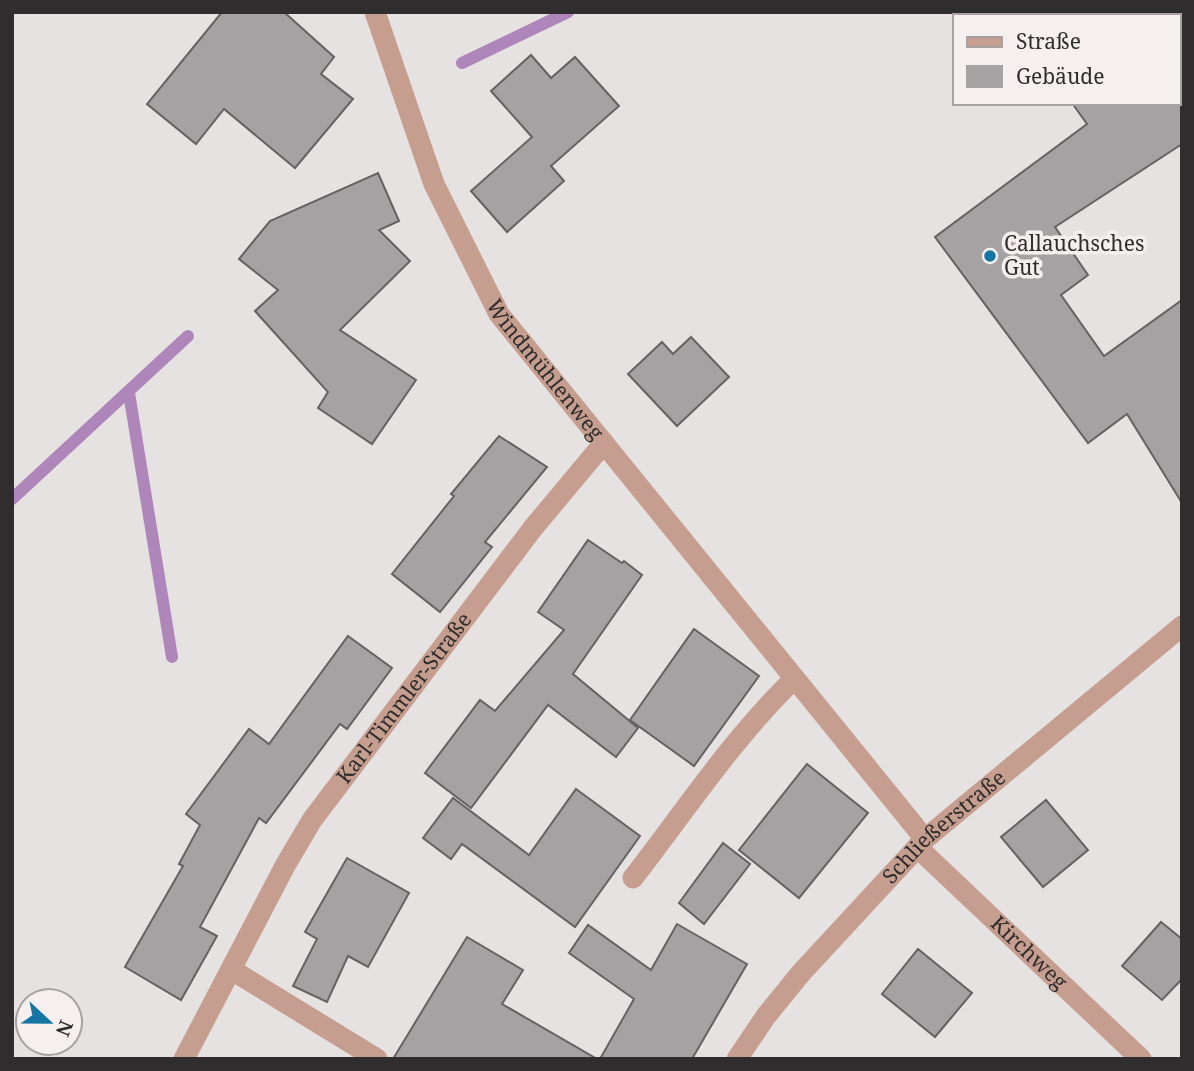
<svg xmlns="http://www.w3.org/2000/svg" width="1194" height="1071" font-family="'Noto Serif',serif">
<rect width="100%" height="100%" fill="#e7e2e2"/>
<g fill="none" stroke-linecap="round" stroke-linejoin="round">
<!-- stream -->
<g stroke="#ae86b9" stroke-width="12">
<path d="M462,63L568,12"/>
<path d="M129,393L172,657"/>
<path d="M12,499L188,336"/>
</g>
</g>
<!-- building -->
<g fill="#a6a2a4" stroke="#666264" stroke-width="2">
<path d="M222,12H284L334,57L321,74L353,99L295,168L224,109L196,144L147,104Z"/>
<path d="M531,55L551,78L575,57L619,106L551,166L564,181L507,232L471,191L532,137L491,91Z"/>
<path d="M1072,103H1182V144L1055,227L1088,275L1061,295L1104,356L1182,300V503L1127,414L1088,443L935,237L1087,124Z"/>
<path d="M378,173L399,221L379,230L410,261L340,330L416,380L372,444L318,408L328,392L255,311L278,290L239,259L270,221Z"/>
<path d="M691,337L729,377L677,426L628,374L662,342L673,354Z"/>
<path d="M499,436L547,467L485,542L492,547L440,612L392,574L454,496L451,494Z"/>
<path d="M588,540L622,563L624,561L642,575L573,674L638,728L616,757L548,705L471,808L425,773L480,700L495,711L564,630L538,612Z"/>
<path d="M694,629L759,676L694,766L630,720Z"/>
<path d="M348,636L392,668L347,729L340,724L266,823L259,818L200,927L217,936L181,1000L125,967L183,866L179,864L200,825L186,814L249,729L269,744Z"/>
<path d="M807,764L868,813L799,898L739,850Z"/>
<path d="M576,789L640,836L575,927L462,844L451,859L423,838L453,798L529,855Z"/>
<path d="M1046,800L1088,850L1043,887L1001,837Z"/>
<path d="M723,843L750,864L704,924L679,903Z"/>
<path d="M347,858L409,893L368,967L348,956L327,1002L293,986L317,939L305,932Z"/>
<path d="M1161,922L1182,939V979L1162,1000L1122,966Z"/>
<path d="M677,924L747,964L692,1059H600L634,999L569,953L588,925L651,970Z"/>
<path d="M467,937L523,970L502,1004L597,1059H393Z"/>
<path d="M918,949L972,993L935,1037L882,994Z"/>
</g>
<g fill="none" stroke-linecap="round" stroke-linejoin="round">
<!-- minor -->
<g stroke="#c69e8f" stroke-width="21">
<path id="s1" d="M375,12L434,184L499,314L925,839"/>
<path id="s2" d="M917,847L1141,1059"/>
<path d="M633,878C685,811 733,738 794,679"/>
<path d="M232,970L377,1059"/>
<path id="s3" d="M184,1059L286,864L312,820L533,528L604,443"/>
<path id="s4" d="M737,1059L766,1016L801,973L925,839L1182,626"/>
</g>
</g>
<!-- markers -->
<circle fill="#1476a3" stroke="#f5eff0" stroke-width="2.5" cx="990" cy="256" r="7"/>
<g text-anchor="middle" stroke-width="7" stroke-linejoin="round" paint-order="stroke">
<!-- poi labels -->
<g font-size="21" fill="#2f2d2d" stroke="#f5eff0" text-anchor="start">
<text x="1004" y="251">Callauchsches<tspan x="1004" dy="24">Gut</tspan></text>
</g>
<!-- street labels -->
<g font-size="21" fill="#2f2d2d" stroke="#f5eff0">
<text dy="7" stroke="none"><textPath href="#s1" startOffset="399">Windmühlenweg</textPath></text>
<text dy="7" stroke="none"><textPath href="#s3" startOffset="424">Karl-Timmler-Straße</textPath></text>
<text dy="7" stroke="none"><textPath href="#s4" startOffset="312">Schließerstraße</textPath></text>
<text dy="7" stroke="none"><textPath href="#s2" startOffset="154">Kirchweg</textPath></text>
</g>
</g>
<!-- border -->
<rect width="1194" height="1071" fill="none" stroke="#2f2d2d" stroke-width="28"/>
<!-- legend -->
<rect x="953" y="14" width="228" height="91" fill="#f5eff0" stroke="#a6a1a2" stroke-width="2"/>
<rect x="967" y="37" width="35" height="10" fill="#c69e8f" stroke="#a6a1a2" stroke-width="2"/>
<text x="1016" y="49" font-size="21" fill="#2f2d2d">Straße</text>
<rect x="967" y="66" width="35" height="21" fill="#a6a2a4" stroke="#a6a1a2" stroke-width="2"/>
<text x="1016" y="84" font-size="21" fill="#2f2d2d">Gebäude</text>
<!-- north arrow -->
<g transform="translate(49 1022) rotate(112)"><circle r="33" fill="#f5eff0" stroke="#a6a1a2" stroke-width="2"/>
<path d="M0-5L12 26L0 18L-12 26Z" fill="#1476a3"/>
<text y="-10" font-size="19" font-weight="bold" text-anchor="middle" fill="#2f2d2d">N</text>
</g>
</svg>
